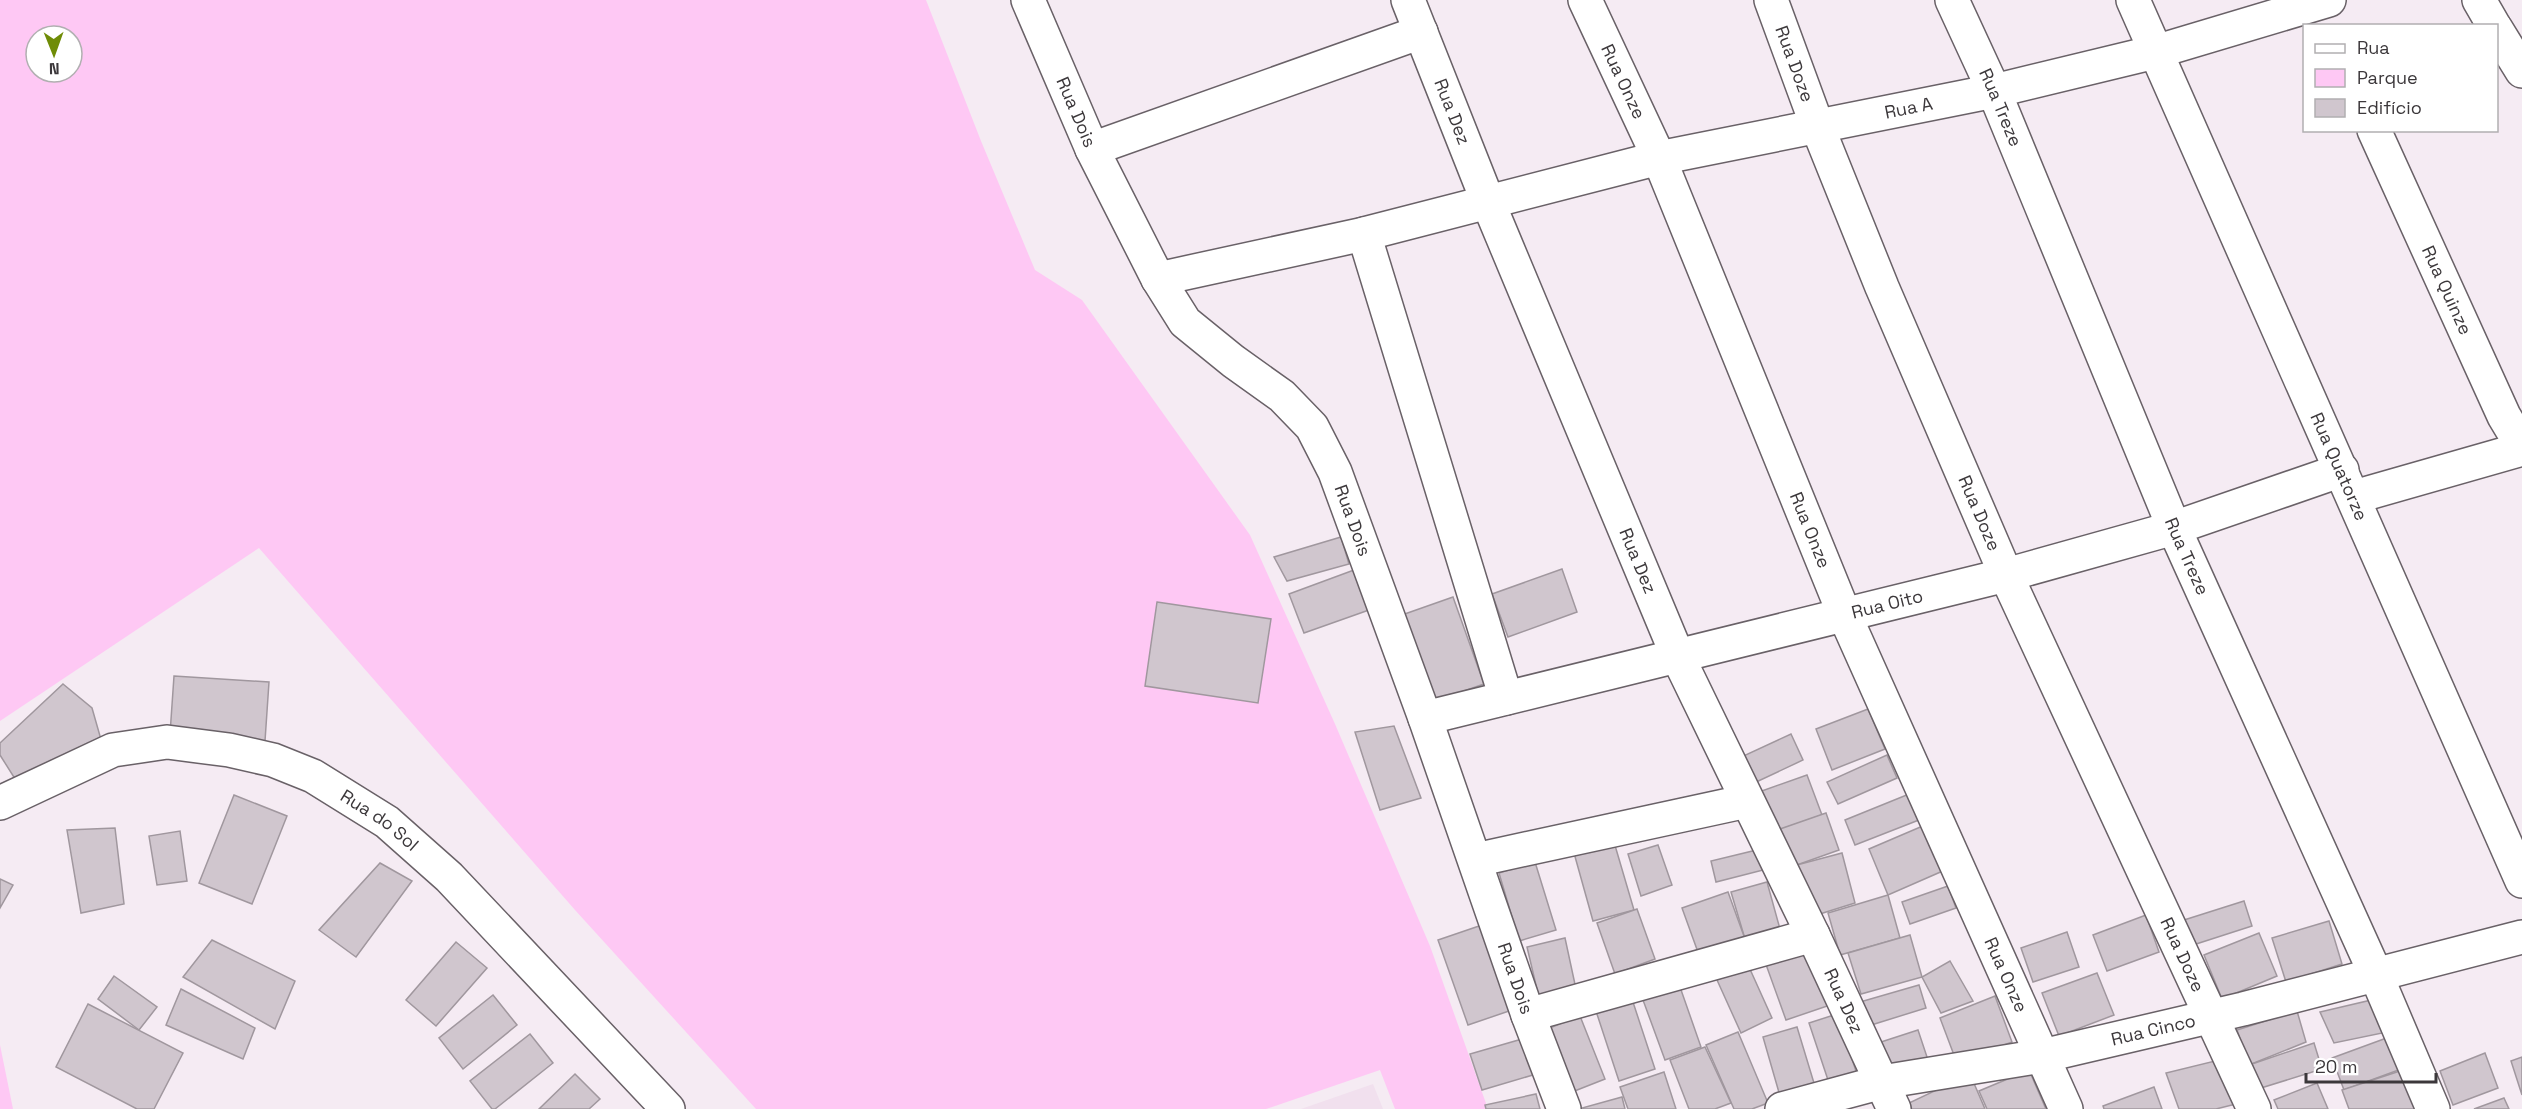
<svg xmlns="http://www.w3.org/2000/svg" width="2522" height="1109" font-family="'Space Grotesk',sans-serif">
<rect width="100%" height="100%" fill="#f5ebf3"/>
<!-- built -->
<path fill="#f1e0ee" d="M1373,1084L1383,1109H1301Z"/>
<!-- green -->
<g fill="#fec8f4" fill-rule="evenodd">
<path d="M0,0H926L981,141L1035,270L1082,300L1250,535L1335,724L1430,946L1488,1109H1395L1380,1070L1266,1109H756L575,910L259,548L0,721ZM36,36H72V72H36Z"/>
<path d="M0,1045L13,1109H0Z"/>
</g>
<!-- building -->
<g fill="#d0c6ce" stroke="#a0979e" stroke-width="1.5">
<path d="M1341,537L1349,564L1287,581L1274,557Z"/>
<path d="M1562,569L1577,612L1508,637L1492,594Z"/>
<path d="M1354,570L1369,610L1304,633L1289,594Z"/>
<path d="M1453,597L1484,684L1430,703L1399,616Z"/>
<path d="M1157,602L1271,619L1258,703L1145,686Z"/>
<path d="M174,676L269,682L265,741L170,734Z"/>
<path d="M63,684L92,708L102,743L17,782L0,755V743Z"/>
<path d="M1868,709L1885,749L1832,770L1816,729Z"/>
<path d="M1394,726L1421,798L1380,810L1355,732Z"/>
<path d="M1791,734L1803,760L1752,784L1739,758Z"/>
<path d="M1887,755L1897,778L1838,804L1827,782Z"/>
<path d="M1807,775L1822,815L1773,832L1759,792Z"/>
<path d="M1914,792L1924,818L1855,845L1845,820Z"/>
<path d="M234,795L287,816L252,904L199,883Z"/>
<path d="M1826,813L1839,850L1794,866L1780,829Z"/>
<path d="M1925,825L1945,870L1888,895L1869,849Z"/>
<path d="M115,828L124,904L81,913L67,830Z"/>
<path d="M180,831L187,881L157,885L149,836Z"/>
<path d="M1614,842L1634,910L1593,921L1574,853Z"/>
<path d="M1658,845L1672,885L1641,896L1628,854Z"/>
<path d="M1765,848L1771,868L1716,882L1711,861Z"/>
<path d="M1842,853L1855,903L1807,918L1793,866Z"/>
<path d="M1535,862L1556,930L1519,941L1499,873Z"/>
<path d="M380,863L412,881L356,957L319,930Z"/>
<path d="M0,879L13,885L0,908Z"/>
<path d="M1767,882L1780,929L1745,939L1731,892Z"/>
<path d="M1948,886L1956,908L1910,924L1902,902Z"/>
<path d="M1728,892L1745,939L1699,955L1682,908Z"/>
<path d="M1888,895L1900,938L1840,955L1828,913Z"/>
<path d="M2244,901L2252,926L2193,945L2184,920Z"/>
<path d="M1637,909L1655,959L1615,974L1597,923Z"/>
<path d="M2146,915L2159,952L2107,971L2093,935Z"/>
<path d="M2329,921L2342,964L2286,982L2272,938Z"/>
<path d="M1482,925L1512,1010L1468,1025L1438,940Z"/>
<path d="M2067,932L2079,967L2033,982L2021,948Z"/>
<path d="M2259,933L2277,976L2222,999L2204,955Z"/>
<path d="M1910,935L1922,977L1861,994L1848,953Z"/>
<path d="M1565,938L1576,989L1539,998L1527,947Z"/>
<path d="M212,940L295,981L275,1029L183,977Z"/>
<path d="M1814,941L1836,1003L1786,1020L1764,959Z"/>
<path d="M456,942L487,968L436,1026L406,1000Z"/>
<path d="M1950,961L1973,1001L1941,1013L1922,977Z"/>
<path d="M1749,967L1772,1018L1741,1033L1717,980Z"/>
<path d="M2097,973L2114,1015L2059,1036L2042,993Z"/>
<path d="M114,976L157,1007L139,1030L98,999Z"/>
<path d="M1919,985L1926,1008L1868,1026L1860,1002Z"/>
<path d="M1680,987L1701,1047L1665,1060L1643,1000Z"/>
<path d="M181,989L255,1028L243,1059L166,1025Z"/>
<path d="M1630,993L1655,1069L1619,1081L1594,1005Z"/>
<path d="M493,995L517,1025L463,1069L439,1038Z"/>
<path d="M1995,996L2012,1042L1957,1063L1940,1018Z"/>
<path d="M2380,998L2392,1031L2334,1043L2320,1012Z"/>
<path d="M88,1004L183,1053L154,1109H137L56,1067Z"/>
<path d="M2297,1011L2306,1042L2249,1065L2237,1030Z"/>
<path d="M1837,1014L1858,1077L1830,1086L1809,1023Z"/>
<path d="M1580,1016L1605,1079L1567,1094L1542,1031Z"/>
<path d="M1797,1027L1817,1093L1782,1103L1763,1037Z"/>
<path d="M1918,1030L1928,1060L1891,1072L1881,1042Z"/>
<path d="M1738,1032L1768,1103L1752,1109H1734L1706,1045Z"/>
<path d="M530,1034L553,1063L495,1109H492L470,1081Z"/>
<path d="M2392,1036L2404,1068L2344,1090L2332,1058Z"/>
<path d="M1522,1039L1533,1075L1482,1090L1470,1054Z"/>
<path d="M2314,1043L2322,1069L2261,1088L2252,1064Z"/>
<path d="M1705,1047L1731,1103L1715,1109H1689L1670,1060Z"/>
<path d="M2485,1053L2498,1088L2453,1105L2440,1071Z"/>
<path d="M2522,1057V1095L2511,1061Z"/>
<path d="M2223,1059L2244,1102L2216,1109H2179L2166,1073Z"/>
<path d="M2029,1070L2046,1109H1987L1979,1091Z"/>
<path d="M2403,1070L2416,1109H2349L2342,1090Z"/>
<path d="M1664,1072L1676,1109H1628L1620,1087Z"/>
<path d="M575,1074L600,1099L589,1109H539Z"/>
<path d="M1970,1074L1985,1109H1912L1909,1103Z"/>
<path d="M2317,1083L2328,1109H2278L2274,1100Z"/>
<path d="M2154,1087L2162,1109H2104L2103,1106Z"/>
<path d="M1536,1094L1540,1109H1486L1485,1105Z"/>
<path d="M1622,1097L1625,1109H1582V1108Z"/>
<path d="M2504,1098L2509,1109H2474Z"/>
</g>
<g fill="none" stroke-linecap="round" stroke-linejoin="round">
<!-- street casing -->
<g stroke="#696167" stroke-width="36">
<g id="street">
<path id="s1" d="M1028,0L1092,149L1158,279L1185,322L1233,361L1282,396L1312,427L1335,472L1425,718L1528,1015L1564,1109"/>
<path id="s2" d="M1408,0L1488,202L1678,657L1813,935L1894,1109"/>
<path id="s3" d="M1585,0L1659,158L1845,616L2066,1109"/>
<path id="s4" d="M1771,0L1818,128L1882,287L2006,575L2254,1109"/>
<path id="s5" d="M1952,0L1994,91L2174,528L2376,975L2433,1109"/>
<path id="s6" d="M2133,0L2522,881"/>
<path d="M2479,0L2494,26"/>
<path d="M2496,29L2522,71"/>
<path id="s7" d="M2374,130L2504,416L2522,446"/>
<path d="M1092,149L1421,32"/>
<path d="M1364,234L1506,698"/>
<path id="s8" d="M1158,279L1364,234L1659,158L1994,91L2155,52L2329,0"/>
<path d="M2354,497L2522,449"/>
<path id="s9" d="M1425,718L2006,575L2174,528L2342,470"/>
<path id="s10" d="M0,803L113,750L167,742L229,750L273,760L313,776L387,822L449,877L668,1109"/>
<path d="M1475,860L1747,801"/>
<path d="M1528,1015L1813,935"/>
<path id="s11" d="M1782,1109L1882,1082L2042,1056L2243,1009L2522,937"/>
</g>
</g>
<!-- street -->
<use href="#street" stroke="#fff" stroke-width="33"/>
</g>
<g text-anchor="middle" stroke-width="6" stroke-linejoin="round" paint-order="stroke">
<!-- street labels -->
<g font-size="18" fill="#3c383b" stroke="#fff">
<text dy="6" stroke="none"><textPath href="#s4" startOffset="68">Rua Doze</textPath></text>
<text dy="6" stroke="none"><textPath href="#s3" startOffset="90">Rua Onze</textPath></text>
<text dy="6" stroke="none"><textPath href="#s5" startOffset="118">Rua Treze</textPath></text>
<text dy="6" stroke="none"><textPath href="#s8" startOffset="770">Rua A</textPath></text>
<text dy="6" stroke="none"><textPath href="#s2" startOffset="120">Rua Dez</textPath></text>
<text dy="6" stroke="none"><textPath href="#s1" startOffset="122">Rua Dois</textPath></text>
<text dy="6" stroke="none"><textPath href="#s7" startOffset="176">Rua Quinze</textPath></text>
<text dy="6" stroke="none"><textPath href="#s6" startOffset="510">Rua Quatorze</textPath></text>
<text dy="6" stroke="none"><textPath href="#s4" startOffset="554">Rua Doze</textPath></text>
<text dy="6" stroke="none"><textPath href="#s1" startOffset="626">Rua Dois</textPath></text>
<text dy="6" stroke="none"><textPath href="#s3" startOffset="576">Rua Onze</textPath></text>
<text dy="6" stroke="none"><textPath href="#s5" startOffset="604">Rua Treze</textPath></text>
<text dy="6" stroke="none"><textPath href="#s2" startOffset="606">Rua Dez</textPath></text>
<text dy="6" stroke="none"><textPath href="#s9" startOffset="476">Rua Oito</textPath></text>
<text dy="6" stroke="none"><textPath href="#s10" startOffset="410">Rua do Sol</textPath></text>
<text dy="6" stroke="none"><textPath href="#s4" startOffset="1040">Rua Doze</textPath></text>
<text dy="6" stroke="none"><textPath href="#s3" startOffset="1062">Rua Onze</textPath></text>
<text dy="6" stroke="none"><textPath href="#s1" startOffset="1112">Rua Dois</textPath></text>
<text dy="6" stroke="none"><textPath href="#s2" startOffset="1092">Rua Dez</textPath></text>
<text dy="6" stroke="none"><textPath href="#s11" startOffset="380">Rua Cinco</textPath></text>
</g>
</g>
<!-- legend -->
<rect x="2303" y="24" width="195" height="108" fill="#ffffff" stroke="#b1afb1" stroke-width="1.5"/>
<rect x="2315" y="44" width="30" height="9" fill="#ffffff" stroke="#b1afb1" stroke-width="1.5"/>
<text x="2357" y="54" font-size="18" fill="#3c383b">Rua</text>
<rect x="2315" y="69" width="30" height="18" fill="#fec8f4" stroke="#b1afb1" stroke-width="1.5"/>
<text x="2357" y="84" font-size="18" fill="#3c383b">Parque</text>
<rect x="2315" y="99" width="30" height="18" fill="#d0c6ce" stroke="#b1afb1" stroke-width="1.5"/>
<text x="2357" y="114" font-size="18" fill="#3c383b">Edifício</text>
<!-- north arrow -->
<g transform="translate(54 54) rotate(179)"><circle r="28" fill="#ffffff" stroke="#b1afb1" stroke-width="1.5"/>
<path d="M0-4.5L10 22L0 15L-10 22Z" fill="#6f8c06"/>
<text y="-9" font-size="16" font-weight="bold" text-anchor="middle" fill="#3c383b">N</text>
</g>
<!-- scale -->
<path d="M2306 1073v9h130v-9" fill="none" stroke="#3c383b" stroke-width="3"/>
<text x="2315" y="1073" font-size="18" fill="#3c383b" stroke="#ffffff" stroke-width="4.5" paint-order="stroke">20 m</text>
</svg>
